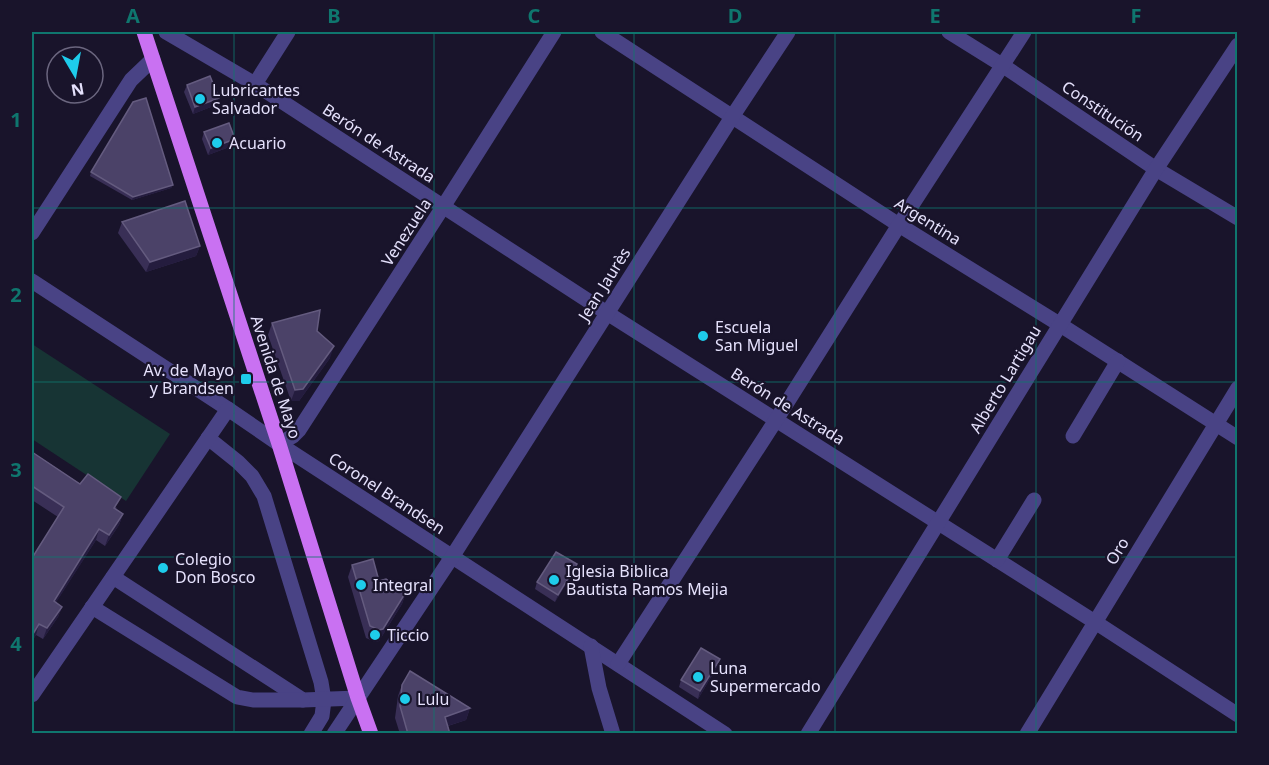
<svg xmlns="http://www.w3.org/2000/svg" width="1269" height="765" font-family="'Noto Sans',sans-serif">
<rect width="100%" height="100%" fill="#19142b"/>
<!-- green -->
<path fill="#173434" d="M32,344L170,434L126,501L32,439Z"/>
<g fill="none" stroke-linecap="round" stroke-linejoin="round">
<!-- minor -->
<g stroke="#494385" stroke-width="15">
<path d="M166,32L255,84L607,313L1095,622L1238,715"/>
<path d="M602,32L899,225L1059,324L1238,438"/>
<path d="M949,32L1002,65L1156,169L1238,218"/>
<path d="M255,84L288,32"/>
<path d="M32,233L131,80L153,59"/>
<path d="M32,281L228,409L279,444L725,734"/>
<path d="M1073,436L1118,361"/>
<path d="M208,438L238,462L252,476L264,496L321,682L324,700L322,716L311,734"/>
<path d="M279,444L293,436L299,430L443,207L554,32"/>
<path d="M997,560L1034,500"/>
<path d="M113,577L303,700L358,698"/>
<path d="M92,607L237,697L253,700H303"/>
<path d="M591,646L599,688L613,734"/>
<path d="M618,664L776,420L899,225L1024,32"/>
<path d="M32,695L228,409"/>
<path d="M334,734L452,557L732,117L788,32"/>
<path d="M808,734L1156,169L1238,45"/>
<path d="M1027,734L1238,388"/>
</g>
<!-- major -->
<path stroke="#c971f2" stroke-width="15" d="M144,32L279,444L358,698L371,734"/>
</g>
<!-- wall -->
<g fill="#392f56">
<path d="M187,85L216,105L193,114L184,92Z"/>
<path d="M204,132L232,146L208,155L202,139Z"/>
<path d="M91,172L173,185L171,188L132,200L90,176Z"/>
<path d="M122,222L200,246L196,256L146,272L118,233Z"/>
<path d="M272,323L317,331L330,358L299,401H291L268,335Z"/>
<path d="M32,452L117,508L116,509L123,514L119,525L105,546L96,540L56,602L62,607L58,617L43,639L36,635L32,641V558L58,517L32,500Z"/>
<path d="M577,564L574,571L555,602L535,589L537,582Z"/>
<path d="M352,565L379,581L406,592L402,604L379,641L375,642L366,638L348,577Z"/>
<path d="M720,659L717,667L698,699L679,687L681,680Z"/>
<path d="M402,685L470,708L466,720L448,726L450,734H400L395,718L398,696Z"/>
</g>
<!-- shaded-wall -->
<g fill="#241c3e">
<path d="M219,98L216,105L193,114L195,107Z"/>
<path d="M235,139L232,146L208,155L211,148Z"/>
<path d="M173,185L171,188L132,200L133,197Z"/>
<path d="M200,246L196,256L146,272L150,262Z"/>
<path d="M334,346L330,358L299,401H291L295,390Z"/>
<path d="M123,514L119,525L105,546L109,535Z"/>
<path d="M99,529L96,540L50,612L54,601Z"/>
<path d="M577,564L574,571L555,602L558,595Z"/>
<path d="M406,592L402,604L379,641L375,642L379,630Z"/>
<path d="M62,607L58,617L43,639L47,628Z"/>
<path d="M39,624L36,635L32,641L33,634Z"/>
<path d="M720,659L717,667L698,699L700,691Z"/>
<path d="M470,708L466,720L441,728L445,717Z"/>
</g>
<!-- building -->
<g fill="#4b4268" stroke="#645b7f" stroke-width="1.5">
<path d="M210,76L219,98L195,107L187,85Z"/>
<path d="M146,98L173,185L133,197L91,172L133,102Z"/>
<path d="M229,123L235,139L211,148L204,132Z"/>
<path d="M185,201L200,246L150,262L122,222Z"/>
<path d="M320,310L317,331L334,346L303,389L295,390L272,323Z"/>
<path d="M32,452L80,484L88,474L121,497L114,508L123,514L109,535L99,529L54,601L62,607L47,628L39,624L33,634L32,633V558L64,507L32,486Z"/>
<path d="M556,552L577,564L558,595L537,582Z"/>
<path d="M373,559L379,581L386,579L406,592L383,629L379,630L370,626L352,565Z"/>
<path d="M701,648L720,659L700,691L681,680Z"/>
<path d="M410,671L470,708L445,717L450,734H408L400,706L402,685Z"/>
</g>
<!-- grid -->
<path fill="none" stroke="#0f766e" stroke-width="1.5" stroke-opacity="0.55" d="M234,32V734M434,32V734M634,32V734M835,32V734M1036,32V734M32,208H1238M32,382H1238M32,557H1238"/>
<!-- markers -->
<g fill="#1ecceb" stroke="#19142b" stroke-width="2">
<circle cx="200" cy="99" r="6"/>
<circle cx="217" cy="143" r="6"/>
<circle cx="703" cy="336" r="6"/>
<rect x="240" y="373" width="12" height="12" rx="3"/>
<circle cx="163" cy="568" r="6"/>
<circle cx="554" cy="580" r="6"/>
<circle cx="361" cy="585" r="6"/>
<circle cx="375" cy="635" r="6"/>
<circle cx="698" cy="677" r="6"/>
<circle cx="405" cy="699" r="6"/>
</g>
<g text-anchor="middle" stroke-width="4.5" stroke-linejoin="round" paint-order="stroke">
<!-- poi labels -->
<g font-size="16" fill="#e5e1fc" stroke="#19142b" text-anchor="start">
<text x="212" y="96">Lubricantes<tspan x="212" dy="18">Salvador</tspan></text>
<text x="229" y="149">Acuario</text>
<text x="715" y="333">Escuela<tspan x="715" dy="18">San Miguel</tspan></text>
<text x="234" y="376" text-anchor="end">Av. de Mayo<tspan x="234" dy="18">y Brandsen</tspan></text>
<text x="175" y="565">Colegio<tspan x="175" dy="18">Don Bosco</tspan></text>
<text x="566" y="577">Iglesia Biblica<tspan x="566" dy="18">Bautista Ramos Mejia</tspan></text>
<text x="373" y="591">Integral</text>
<text x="387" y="641">Ticcio</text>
<text x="710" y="674">Luna<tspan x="710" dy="18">Supermercado</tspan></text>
<text x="417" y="705">Lulu</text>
</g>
<!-- street labels -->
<g font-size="16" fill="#e5e1fc" stroke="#19142b">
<text transform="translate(1103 111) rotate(34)" y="6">Constitución</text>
<text transform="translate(379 143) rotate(33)" y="6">Berón de Astrada</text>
<text transform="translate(928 221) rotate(32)" y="6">Argentina</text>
<text transform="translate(406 232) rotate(-57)" y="6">Venezuela</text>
<text transform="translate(604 284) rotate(-58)" y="6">Jean Jaurès</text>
<text transform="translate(276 377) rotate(72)" y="6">Avenida de Mayo</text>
<text transform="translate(1005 379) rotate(-59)" y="6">Alberto Lartigau</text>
<text transform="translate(788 406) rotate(32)" y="6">Berón de Astrada</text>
<text transform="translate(387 493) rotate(33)" y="6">Coronel Brandsen</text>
<text transform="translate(1117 551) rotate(-59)" y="6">Oro</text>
</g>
</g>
<!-- border -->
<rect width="1269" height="765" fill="none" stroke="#19142b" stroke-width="66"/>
<!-- north arrow -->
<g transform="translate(75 75) rotate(170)"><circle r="28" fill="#19142b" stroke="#6b667f" stroke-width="1.5"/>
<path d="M0-4.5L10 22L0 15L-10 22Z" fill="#1ecceb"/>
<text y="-9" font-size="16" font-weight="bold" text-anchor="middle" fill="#e5e1fc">N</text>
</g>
<rect x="33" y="33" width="1203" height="699" fill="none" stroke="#0f766e" stroke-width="2"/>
<g font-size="20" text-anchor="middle" font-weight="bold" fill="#0f766e">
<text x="133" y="23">A</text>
<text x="334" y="23">B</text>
<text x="534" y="23">C</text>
<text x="735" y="23">D</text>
<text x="935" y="23">E</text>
<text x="1136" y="23">F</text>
<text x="16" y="127">1</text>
<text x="16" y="302">2</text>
<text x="16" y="477">3</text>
<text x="16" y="651">4</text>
</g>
</svg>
